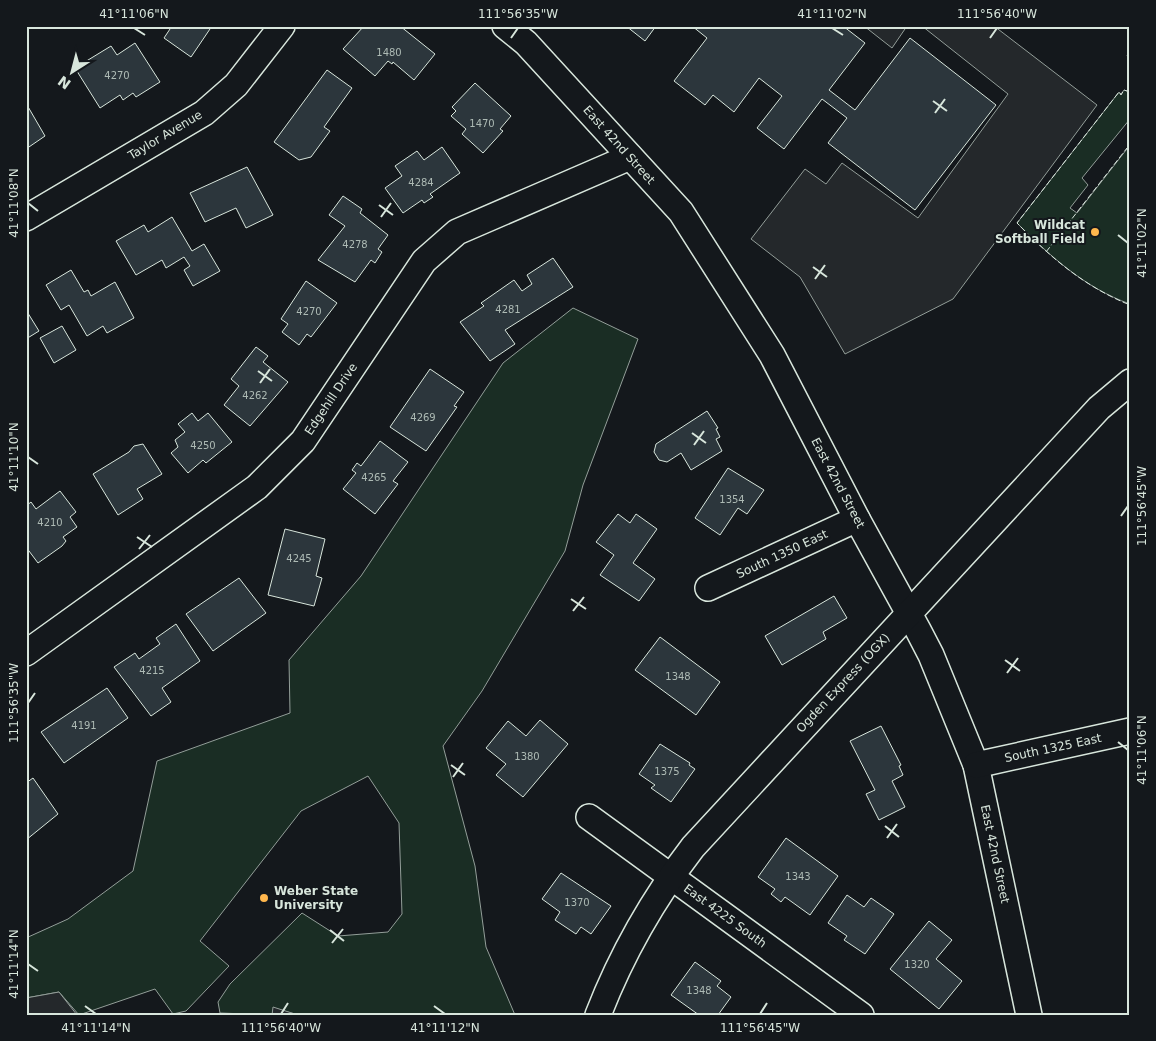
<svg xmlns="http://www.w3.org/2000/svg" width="1156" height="1041" font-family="'DejaVu Sans',sans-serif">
<rect width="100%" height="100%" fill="#14181c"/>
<!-- green -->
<g fill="#1a2d24" stroke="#939e99">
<path d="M1124,90L1130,92V119L1082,178L1088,185L1070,208L1077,213L1130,145V304C1085,288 1050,256 1017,223L1119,92L1121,94Z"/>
<path d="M573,308L638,339L583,485L565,551L482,691L443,746L475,866L486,947L515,1015H298L274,1008L272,1015L220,1013L218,1002L230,984L302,913L338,936L388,932L402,914L399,823L368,776L301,811L200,941L229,966L186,1011L173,1014L155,989L79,1015L59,992L26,998V938L68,919L133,871L157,761L290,713L289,660L361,576L503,363Z"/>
</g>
<!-- parking -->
<g fill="#24282b" stroke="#939e99">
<path d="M864,26H907L892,48Z"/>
<path d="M922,26H994L1097,105L953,299L845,354L800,277L751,239L805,169L826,184L842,163L918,218L1008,94Z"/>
<path d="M59,992L77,1015H26V998Z"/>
<path d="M273,1007L298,1015H272Z"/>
</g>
<!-- building -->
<g fill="#2c363c" stroke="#d8e6dc">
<path d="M172,26H212L191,57L164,38Z"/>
<path d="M364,26H400L435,54L414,80L393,62L392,64L388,61L375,76L343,49Z"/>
<path d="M626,26H656L645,41Z"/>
<path d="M692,26H843L865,43L829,90L855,110L910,38L996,105L915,210L828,143L847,118L822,99L784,149L757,128L782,96L759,78L734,112L713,95L705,105L674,81L707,38Z"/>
<path d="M135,43L160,82L136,97L133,93L123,100L120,95L100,108L75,68L111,46L117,55Z"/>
<path d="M327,70L352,88L324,127L330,131L311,157L299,160L274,142Z"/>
<path d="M475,83L511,116L500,129L503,131L483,153L462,134L466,129L451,116L456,111L452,107Z"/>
<path d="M27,105L45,136L26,149V106Z"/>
<path d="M442,147L460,173L430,194L433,197L424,203L422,200L403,213L385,188L402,176L395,166L417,151L424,160Z"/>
<path d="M247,167L273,215L246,228L236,208L205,222L190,193Z"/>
<path d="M343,196L362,209L360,213L388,235L378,249L382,252L375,263L371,260L355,282L318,260L345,226L329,215Z"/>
<path d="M172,217L192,251L204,244L220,271L193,286L184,270L190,266L184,257L166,268L162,260L136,275L116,241L144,225L148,232Z"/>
<path d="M553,258L573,287L505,330L515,344L490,361L460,322L484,306L481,303L514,280L522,291L532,284L527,275Z"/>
<path d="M71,270L84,292L88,290L91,296L115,282L134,318L107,333L103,326L87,336L69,305L61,310L46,285Z"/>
<path d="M306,281L337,303L311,337L307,334L299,345L282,332L288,324L281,319Z"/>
<path d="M26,310L39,331L26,339Z"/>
<path d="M62,326L76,350L54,363L40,338Z"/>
<path d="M256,347L268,356L263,362L288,382L250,426L224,405L239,386L231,379Z"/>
<path d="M430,369L464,392L454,406L457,407L426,451L390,427Z"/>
<path d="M707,411L718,428L716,429L720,437L716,439L722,451L691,470L681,453L667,462L659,460L654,452L656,444Z"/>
<path d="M192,413L198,421L208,413L232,442L206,463L203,460L188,473L171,453L178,447L175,440L185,432L178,424Z"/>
<path d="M380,441L408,462L393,481L398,484L375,514L343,489L356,473L352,470L357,463L361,466Z"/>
<path d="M143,444L162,474L137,489L143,499L118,515L93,474L129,452L134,446Z"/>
<path d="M728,468L764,490L747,514L738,508L720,535L695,518Z"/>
<path d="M60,491L76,512L70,517L77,527L63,537L66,541L62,546L38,563L26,547V506L31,502L36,509Z"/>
<path d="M618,514L630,523L636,514L657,529L633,563L655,579L639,601L600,575L614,555L596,542Z"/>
<path d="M285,529L325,539L316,576L322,578L314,606L268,595Z"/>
<path d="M239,578L266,613L213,651L186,614Z"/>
<path d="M834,596L847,618L823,632L826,639L782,665L765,636Z"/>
<path d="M176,624L200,661L162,688L171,702L151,716L114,667L135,653L139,659L160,644L156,638Z"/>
<path d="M660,637L720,682L696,715L635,670Z"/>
<path d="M107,688L128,718L64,763L41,732Z"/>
<path d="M540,720L568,744L523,797L496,775L506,764L486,748L508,721L526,736Z"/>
<path d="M881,726L901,765L899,766L903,775L892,781L905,807L879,820L866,794L875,790L850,741Z"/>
<path d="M660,744L690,763L689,765L695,769L671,802L651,788L655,785L639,774Z"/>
<path d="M33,778L58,814L26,840V783Z"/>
<path d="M786,838L838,876L810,915L785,897L781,902L771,894L775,889L758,877Z"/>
<path d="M561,873L611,906L591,934L581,927L576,934L555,920L560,912L542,899Z"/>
<path d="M847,895L864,907L871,898L894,914L865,954L844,940L847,936L828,923Z"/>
<path d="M929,921L952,940L936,959L962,981L939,1009L890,969Z"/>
<path d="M695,962L721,981L717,986L731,997L718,1015H699L671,995Z"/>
</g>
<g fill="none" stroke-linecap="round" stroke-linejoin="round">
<!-- minor casing -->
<g stroke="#d8e6dc" stroke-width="28">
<g id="minor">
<path d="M505,26L526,43L681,212L772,355L857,519L918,630L931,655L976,765L1029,1015"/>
<path d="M26,218L204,113L236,85L282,26"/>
<path d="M708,588L857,519"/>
<path d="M26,653L257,487L303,441L424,261L457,232L630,157"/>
<path d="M976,765L1130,731"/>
<path d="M589,817L861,1015"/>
<path d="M598,1015C622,953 653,899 693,847L1099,408L1130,382"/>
</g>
</g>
<!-- minor -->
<use href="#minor" stroke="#14181c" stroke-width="25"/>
<!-- fence -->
<g stroke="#d8e6dc" stroke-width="1" stroke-dasharray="6 2.5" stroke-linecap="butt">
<path d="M1130,51L1127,56L1130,60"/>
<path d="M1130,92L1124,90L1121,95L1119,92L1017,223C1051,258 1085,287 1130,305"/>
<path d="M1046,252L1127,148"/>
</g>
</g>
<!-- ticks -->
<path fill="none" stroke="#d8e6dc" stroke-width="2" d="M134,28L145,35M832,28L843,35M511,38L518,28M990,38L997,28M933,101L947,111M935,113L945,99M28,203L38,211M379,205L393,215M381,217L391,203M1118,235L1128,243M813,267L827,277M815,279L825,265M258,371L272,381M260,383L270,369M692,433L706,443M694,445L704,431M28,457L38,464M1121,516L1128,506M137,537L152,547M139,549L150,535M571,599L586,609M573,611L584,597M1005,660L1020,671M1007,673L1018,658M28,703L35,693M1118,742L1128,750M451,765L465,775M453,777L463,763M885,826L899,837M887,838L897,824M330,930L344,941M332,943L343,929M28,964L38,971M85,1006L96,1014M434,1006L445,1014M281,1014L288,1003M760,1014L767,1003"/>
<!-- markers -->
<g fill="#ffb74d" stroke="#14181c" stroke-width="2">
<circle cx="1095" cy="232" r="5"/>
<circle cx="264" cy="898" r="5"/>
</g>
<g text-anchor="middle" stroke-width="4" stroke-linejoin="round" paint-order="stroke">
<!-- number labels -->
<g font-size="10" fill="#adbab4">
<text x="389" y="56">1480</text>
<text x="117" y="79">4270</text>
<text x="482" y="127">1470</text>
<text x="421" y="186">4284</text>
<text x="355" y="248">4278</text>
<text x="508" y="313">4281</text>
<text x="309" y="315">4270</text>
<text x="255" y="399">4262</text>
<text x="423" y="421">4269</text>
<text x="203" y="449">4250</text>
<text x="374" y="481">4265</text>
<text x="732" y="503">1354</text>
<text x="50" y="526">4210</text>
<text x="299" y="562">4245</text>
<text x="152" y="674">4215</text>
<text x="678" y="680">1348</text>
<text x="84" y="729">4191</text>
<text x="527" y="760">1380</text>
<text x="667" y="775">1375</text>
<text x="798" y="880">1343</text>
<text x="577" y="906">1370</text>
<text x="917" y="968">1320</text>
<text x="699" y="994">1348</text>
</g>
<!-- street labels -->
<g font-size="12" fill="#d8e6dc" stroke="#14181c">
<text transform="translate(165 135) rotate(-31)" y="4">Taylor Avenue</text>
<text transform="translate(619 145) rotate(48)" y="4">East 42nd Street</text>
<text transform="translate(331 399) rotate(-56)" y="4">Edgehill Drive</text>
<text transform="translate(838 483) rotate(62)" y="4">East 42nd Street</text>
<text transform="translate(782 554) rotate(-25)" y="4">South 1350 East</text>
<text transform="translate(843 683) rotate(-47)" y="4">Ogden Express (OGX)</text>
<text transform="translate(1053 748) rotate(-12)" y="4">South 1325 East</text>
<text transform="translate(995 854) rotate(78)" y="4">East 42nd Street</text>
<text transform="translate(725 916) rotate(36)" y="4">East 4225 South</text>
</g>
<!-- poi labels -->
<g font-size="12" font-weight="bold" fill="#d8e6dc" stroke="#14181c" text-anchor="end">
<text x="1085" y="229">Wildcat<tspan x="1085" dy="14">Softball Field</tspan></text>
<text x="274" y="895" text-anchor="start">Weber State<tspan x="274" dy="14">University</tspan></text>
</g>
</g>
<!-- border -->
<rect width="1156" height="1041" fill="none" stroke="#14181c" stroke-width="55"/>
<!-- north arrow -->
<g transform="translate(72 72) rotate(216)" stroke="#14181c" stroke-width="4" paint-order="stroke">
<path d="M0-4L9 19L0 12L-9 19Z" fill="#d8e6dc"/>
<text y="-8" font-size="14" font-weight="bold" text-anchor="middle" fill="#d8e6dc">N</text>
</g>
<rect x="28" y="28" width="1100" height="986" fill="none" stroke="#d8e6dc" stroke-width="2"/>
<g font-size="12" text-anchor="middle" fill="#d8e6dc">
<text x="134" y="18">41°11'06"N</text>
<text x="518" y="18">111°56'35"W</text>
<text x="832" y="18">41°11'02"N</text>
<text x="997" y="18">111°56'40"W</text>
<text transform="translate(14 203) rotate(-90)" y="4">41°11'08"N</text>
<text transform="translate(1142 243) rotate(-90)" y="4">41°11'02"N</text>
<text transform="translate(14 457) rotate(-90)" y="4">41°11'10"N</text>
<text transform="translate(1142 506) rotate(-90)" y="4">111°56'45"W</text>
<text transform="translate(14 703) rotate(-90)" y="4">111°56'35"W</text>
<text transform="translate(1142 750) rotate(-90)" y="4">41°11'06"N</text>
<text transform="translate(14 964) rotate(-90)" y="4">41°11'14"N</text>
<text x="96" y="1032">41°11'14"N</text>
<text x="281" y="1032">111°56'40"W</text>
<text x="445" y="1032">41°11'12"N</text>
<text x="760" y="1032">111°56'45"W</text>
</g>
</svg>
